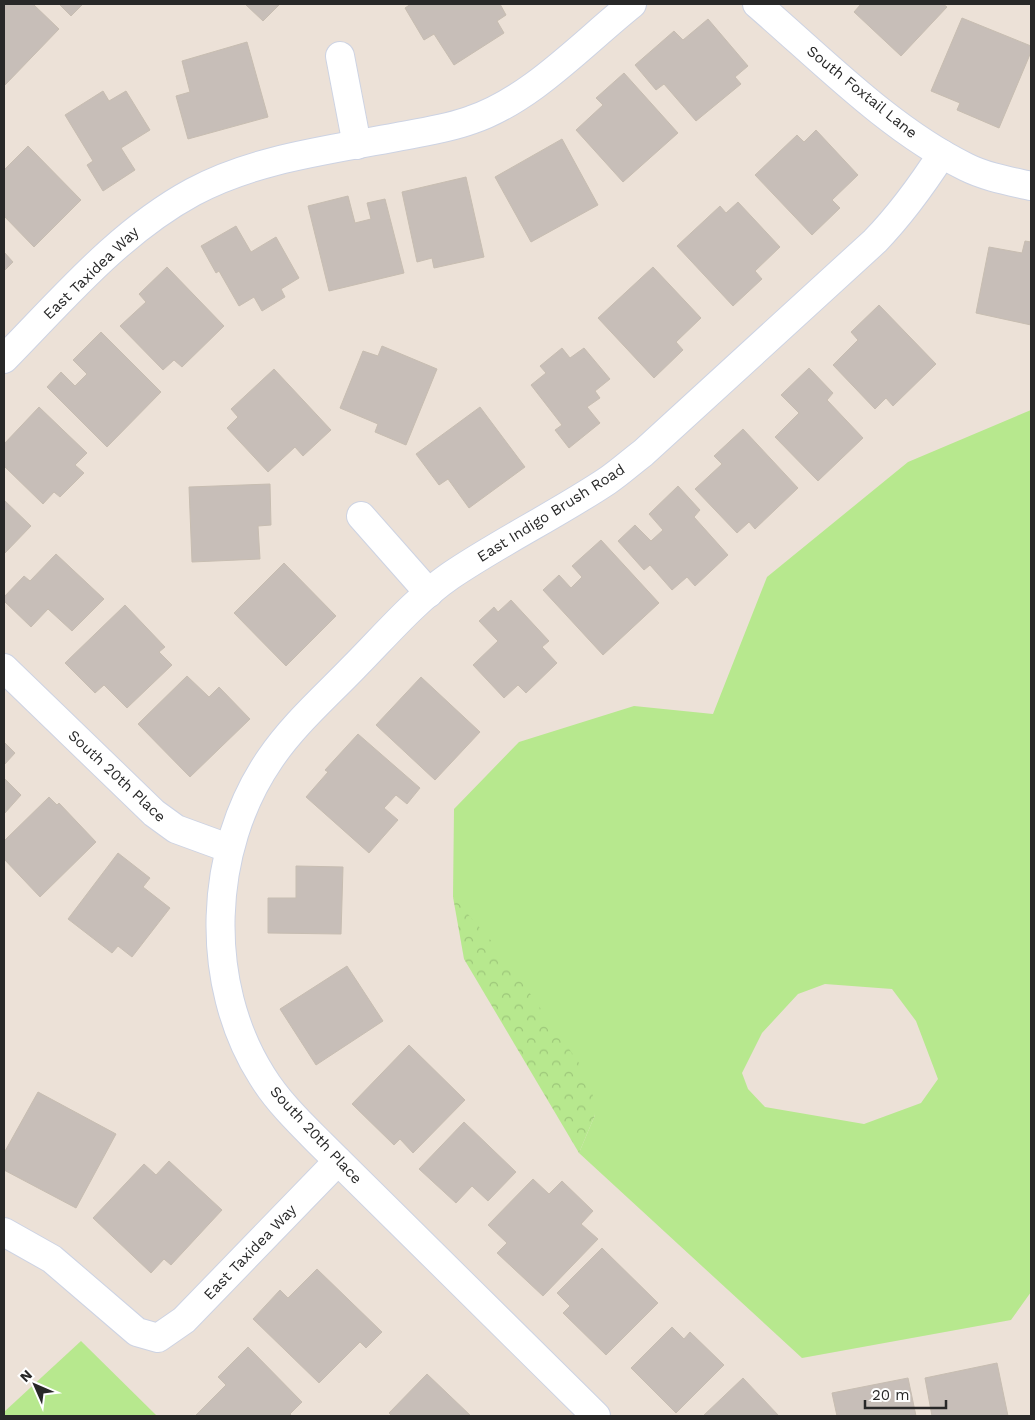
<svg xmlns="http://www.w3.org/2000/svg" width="1035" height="1420" font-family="'Work Sans',sans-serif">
<defs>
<pattern id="forest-crowns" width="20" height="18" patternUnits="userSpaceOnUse" patternTransform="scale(1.25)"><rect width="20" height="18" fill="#b7e88e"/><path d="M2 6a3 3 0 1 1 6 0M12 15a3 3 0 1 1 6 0" fill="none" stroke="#9dc77a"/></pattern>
</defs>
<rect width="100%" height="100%" fill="#ece1d7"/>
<!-- grass -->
<g fill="#b7e88e" fill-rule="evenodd">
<path d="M1031,410V1292L1011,1320L802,1358L579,1153L595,1115L453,897L454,809L519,742L634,706L713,714L767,577L908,462ZM825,984L892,989L916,1021L938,1079L921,1103L864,1124L765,1107L748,1089L742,1073L762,1033L798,994Z"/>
<path d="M81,1341L157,1416H4V1412Z"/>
</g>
<!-- forest -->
<path fill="url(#forest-crowns)" d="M453,897L500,951L591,1080L595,1115L579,1153L464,959Z"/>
<!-- building -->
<g fill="#c7beb8" stroke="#c7bdb1">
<path d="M4,4H33L59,29L5,85Z"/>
<path d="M59,4H83L71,16Z"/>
<path d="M245,4H280L263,21Z"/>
<path d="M411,4H500L506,15L497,21L504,33L454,65L434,34L424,40L405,8Z"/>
<path d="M861,4H943L947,7L901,56L854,12Z"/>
<path d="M962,18L1031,46V52L999,128L957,110L960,103L931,91Z"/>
<path d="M708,19L748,66L735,77L741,84L696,121L664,84L656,90L635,65L674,31L683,40Z"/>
<path d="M247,42L268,117L188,139L176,96L190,92L182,61Z"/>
<path d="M624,73L678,133L623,182L576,130L603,105L596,98Z"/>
<path d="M103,91L109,101L126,91L150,130L121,148L135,170L103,191L87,165L93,161L65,115Z"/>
<path d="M816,130L858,175L832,200L840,208L812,235L755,175L797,135L804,142Z"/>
<path d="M562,139L598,205L531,242L495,177Z"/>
<path d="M28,146L81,200L34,247L4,216V170Z"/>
<path d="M466,177L484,257L434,268L432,258L417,262L402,192Z"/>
<path d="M348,196L355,223L371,219L367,203L385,199L404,273L329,291L308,206Z"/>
<path d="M738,202L780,247L755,271L762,279L733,306L677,246L720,206L726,213Z"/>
<path d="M236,226L251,252L276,237L299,278L281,289L285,297L262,311L254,297L239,306L219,271L216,273L201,246Z"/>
<path d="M1025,241L1031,242V325L976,313L989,247L1022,253Z"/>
<path d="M4,252L13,262L4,271Z"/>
<path d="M167,267L224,326L182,367L174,360L163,370L120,326L146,302L139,294Z"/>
<path d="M653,267L701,318L676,342L683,350L654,378L598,318Z"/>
<path d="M879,305L936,364L893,406L886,398L875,409L833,365L858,340L851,332Z"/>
<path d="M101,332L161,392L107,447L47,387L61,372L75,386L87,374L73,360Z"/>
<path d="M382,346L437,369L406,445L375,432L378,424L340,408L363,351L378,356Z"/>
<path d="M562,348L570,358L584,348L610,379L595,391L600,398L587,407L600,423L569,448L555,430L562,425L531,385L546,373L540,366Z"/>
<path d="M809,368L833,393L827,400L863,438L818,481L775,437L799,413L781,395Z"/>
<path d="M274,369L331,430L303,456L295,447L268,472L227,428L238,417L231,409Z"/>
<path d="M39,407L87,453L75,465L84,473L60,497L54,492L43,504L4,466V444Z"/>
<path d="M480,407L525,467L469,508L448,479L439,485L416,454Z"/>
<path d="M743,429L798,488L755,529L749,522L737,533L695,489L722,464L714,456Z"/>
<path d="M270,484L271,525L258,526L260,559L192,562L189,487Z"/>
<path d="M678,486L700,510L694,517L728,555L695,586L687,577L672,590L650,565L644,570L618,541L635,525L651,541L663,530L649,514Z"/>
<path d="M4,500L31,526L4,554Z"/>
<path d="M601,540L659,603L603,655L543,590L559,575L571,588L582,577L572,566Z"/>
<path d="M56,554L104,599L72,631L48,609L31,627L4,601V597L24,576L30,581Z"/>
<path d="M284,563L336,616L286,666L234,613Z"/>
<path d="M511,600L549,641L542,647L557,663L526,693L518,685L504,698L473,665L498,641L479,621L494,607L498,612Z"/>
<path d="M125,605L165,647L159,652L172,665L127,708L104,685L95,693L65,663Z"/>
<path d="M187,676L209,697L219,687L250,719L190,777L138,724Z"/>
<path d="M421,677L480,732L435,780L376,725Z"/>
<path d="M358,734L420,788L407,804L396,795L384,808L398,820L369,853L306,797L328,772L325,770Z"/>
<path d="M4,742L15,753L4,765Z"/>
<path d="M4,778L21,795L4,814Z"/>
<path d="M49,797L57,805L59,803L96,842L40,897L4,859V841Z"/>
<path d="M118,853L150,878L143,887L170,908L132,957L118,946L112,953L68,919Z"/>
<path d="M296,866L343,867L341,934L268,933V898H296Z"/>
<path d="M347,966L383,1021L316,1065L280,1009Z"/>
<path d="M409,1045L465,1100L413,1153L400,1139L394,1145L352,1104Z"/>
<path d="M38,1092L116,1134L76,1208L4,1170V1153Z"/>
<path d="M464,1122L516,1172L488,1201L472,1186L456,1203L419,1169Z"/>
<path d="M169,1161L222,1210L171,1265L164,1259L151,1273L93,1218L144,1164L156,1175Z"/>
<path d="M533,1179L549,1194L562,1181L593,1211L581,1224L598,1239L543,1296L497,1253L507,1243L488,1225Z"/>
<path d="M602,1248L658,1303L606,1355L563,1313L570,1306L557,1293Z"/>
<path d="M317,1269L382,1332L366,1348L360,1342L319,1383L253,1319L280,1290L288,1298Z"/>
<path d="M672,1327L684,1339L690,1332L724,1365L676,1413L631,1368Z"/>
<path d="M248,1347L302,1402L290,1414L292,1416H195L226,1385L218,1377Z"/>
<path d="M997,1363L1008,1416H932L925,1378Z"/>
<path d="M427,1374L471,1416H392L389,1413Z"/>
<path d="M743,1378L779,1416H703Z"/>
<path d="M908,1378L916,1416H837L832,1393Z"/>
</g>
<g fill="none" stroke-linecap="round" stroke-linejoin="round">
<!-- street casing -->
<g stroke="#cdd3e3" stroke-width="30">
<g id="street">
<path d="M757,4C821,59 890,130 966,167C986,177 1009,181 1031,186"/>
<path d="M340,56L357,145"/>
<path d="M4,359C63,299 119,232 193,192C254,159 329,150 397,137C421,132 447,129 471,120C531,100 583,43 632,4"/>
<path d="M361,516L429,593"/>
<path d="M4,668L154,813L176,829L228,848"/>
<path d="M4,1232L52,1259L137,1332L158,1338L184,1320L338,1161"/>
<path d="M596,1416L322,1145C301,1124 278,1102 262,1076C203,983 208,849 270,759C293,725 325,697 353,668C384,637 414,601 450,576C500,542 556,515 607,481C619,473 631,462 643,453L875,241C901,214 922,185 942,154"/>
</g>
</g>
<!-- street -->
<use href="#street" stroke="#fff" stroke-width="28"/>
</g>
<g text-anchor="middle" stroke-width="4.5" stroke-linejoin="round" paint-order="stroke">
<!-- street labels -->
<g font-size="15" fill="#282828" stroke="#fff">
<text transform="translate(862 92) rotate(39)" y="5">South Foxtail Lane</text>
<text transform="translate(91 273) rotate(-44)" y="5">East Taxidea Way</text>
<text transform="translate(551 513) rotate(-32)" y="5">East Indigo Brush Road</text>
<text transform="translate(117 776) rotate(43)" y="5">South 20th Place</text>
<text transform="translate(316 1135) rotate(47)" y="5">South 20th Place</text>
<text transform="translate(250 1252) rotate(-46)" y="5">East Taxidea Way</text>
</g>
</g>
<!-- border -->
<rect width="1035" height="1420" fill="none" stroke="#282828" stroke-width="10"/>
<!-- north arrow -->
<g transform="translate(35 1385) rotate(315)" stroke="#ffffff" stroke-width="4" paint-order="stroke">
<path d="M0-4L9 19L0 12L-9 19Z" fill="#282828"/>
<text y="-8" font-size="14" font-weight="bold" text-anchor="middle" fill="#282828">N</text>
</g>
<!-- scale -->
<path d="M865 1400v8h81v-8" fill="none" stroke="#282828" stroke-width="2.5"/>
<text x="872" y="1400" font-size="15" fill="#282828" stroke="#ffffff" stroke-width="4" paint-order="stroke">20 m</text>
</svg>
